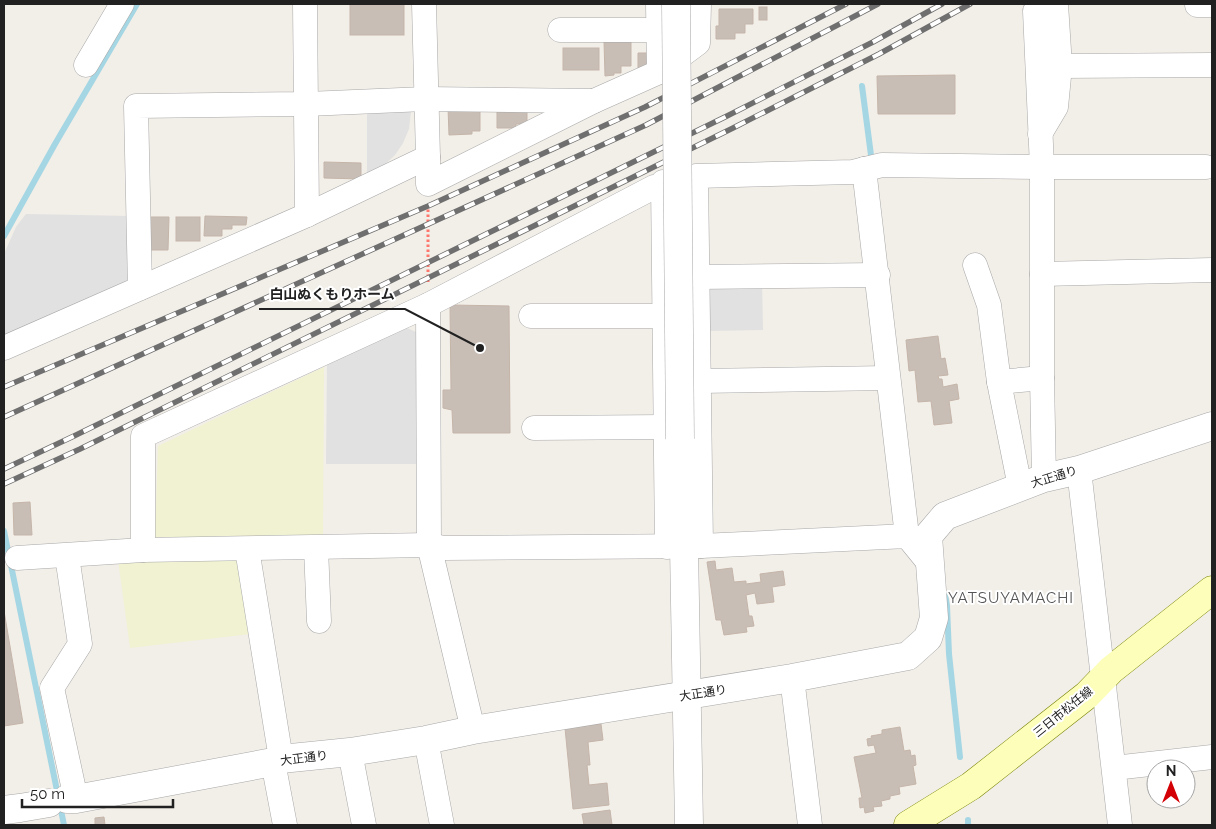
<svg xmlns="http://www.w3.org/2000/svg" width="1216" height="829" font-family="Raleway,'Noto Sans JP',sans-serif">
<rect width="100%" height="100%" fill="#f2eee8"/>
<!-- farmland -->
<g fill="#f0f2d2">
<path d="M324,367L323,537H155L158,446Z"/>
<path d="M243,557L251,634L130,648L118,560Z"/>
</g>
<!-- parking -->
<g fill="#e1e1e1">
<path d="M367,110L411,111L409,129L403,143L395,155L381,168L367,177Z"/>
<path d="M26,214L129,216V277L126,281L121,285L4,340V254L16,227Z"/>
<path d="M762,282L763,330L705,331L704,283Z"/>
<path d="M403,326L418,333L420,464H326L327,365Z"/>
</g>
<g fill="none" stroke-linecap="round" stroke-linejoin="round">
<!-- stream -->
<g stroke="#a5d6e3" stroke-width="6">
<path d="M862,86L872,163"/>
<path d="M4,236L55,144L137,4"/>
<path d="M4,531L64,825"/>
<path d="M945,594L947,606L949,654L960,757"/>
<path d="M968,820V825"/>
</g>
</g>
<!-- building -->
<g fill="#c8beb6" stroke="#c5b5a9">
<rect x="350" y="4" width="54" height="31"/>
<rect x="759" y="7" width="8" height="13"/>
<path d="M719,9H753V24H745V33H735V39H716V26H719Z"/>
<path d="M631,40V66H621V73H614V75L605,76L604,41Z"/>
<rect x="563" y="48" width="36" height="22"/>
<path d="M638,53H648L647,68H638Z"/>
<path d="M955,75V114H878L877,76Z"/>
<path d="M497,105H527V124H516V128H497Z"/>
<path d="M480,106V131H472V134L449,135L448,107Z"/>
<path d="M324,162L361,163V179L324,178Z"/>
<path d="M205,216L247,217L246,225H232V229H222V236H204Z"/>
<path d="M148,217H169L168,250H148Z"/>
<rect x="176" y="217" width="24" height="24"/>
<path d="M450,305L509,306L510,433H453L452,410L443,408V390H451Z"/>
<path d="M938,336L941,359L945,358L948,375L938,376L939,379H942L943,387L957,384L959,399L949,401L952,423L934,425L931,401L918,402L915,370L909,371L906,340Z"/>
<path d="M30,502L32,535H14L13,503Z"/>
<path d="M715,561L716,570L732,568L734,582L746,581V584L761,582L760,574L783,571L785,585L772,587L774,602L757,604L755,593L746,595L749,616H752L754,626L746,627L747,632L724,635L721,620H716L707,562Z"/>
<path d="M4,611L23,723L4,726Z"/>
<path d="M601,724L603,740L588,742L590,765H587L589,785L607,783L609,805L573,809L565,728Z"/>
<path d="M900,727L904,751L910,750L911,756L915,755L916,765L913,766L916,784L899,787L900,794L890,796V799L881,801L882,806L873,807L874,811L865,813L864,807L860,808L859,798H862L854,757L876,753L874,745L868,746L867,739L872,738L871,736L882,734V730Z"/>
<path d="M610,810L612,825H584L582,814Z"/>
<path d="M104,817L105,825H95V818Z"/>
</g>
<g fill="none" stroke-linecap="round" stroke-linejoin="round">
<!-- minor casing -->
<g stroke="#a8a8a8" stroke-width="25">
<g id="minor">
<path d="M305,4L307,215"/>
<path d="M658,4L659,72"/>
<path d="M1197,4V5H1212"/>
<path d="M1035,11L1042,167V378L1044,478"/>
<path d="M560,30H658L696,28"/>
<path d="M86,65L122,4"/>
<path d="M1060,66L1212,65"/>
<path d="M1040,134L1056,107L1060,66L1056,4"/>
<path d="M428,157V184L594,101L659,72L698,43L699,4"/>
<path d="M864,169L907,536"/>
<path d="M975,265L989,305L999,382L1020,487"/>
<path d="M1042,274L1212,270"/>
<path d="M697,277L878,275"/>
<path d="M140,288L136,106L307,104L425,99L594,101"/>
<path d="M428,305L429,545L473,730"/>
<path d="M531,316H664"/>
<path d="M4,348L307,215L428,157L424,4"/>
<path d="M699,381L888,378"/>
<path d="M999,382L1042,378"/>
<path d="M534,428L665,427"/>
<path d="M1079,470L1120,825"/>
<path d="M701,546L696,176L853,172L882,165L1042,167H1206"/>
<path d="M667,547L663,182H677"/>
<path d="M316,548L319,621"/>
<path d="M247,549L281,759"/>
<path d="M143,550V436L428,305L654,187"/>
<path d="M67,556L80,644L52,688L76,799"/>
<path d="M17,558L143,550L429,545L444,548L701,546L907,536L929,563"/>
<path d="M792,678L810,825"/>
<path d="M426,740L442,825"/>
<path d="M350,752L364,825"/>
<path d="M273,762L285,825"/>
<path d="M1114,768L1212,757"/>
</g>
</g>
<!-- tertiary casing -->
<g stroke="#a8a8a8" stroke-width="29">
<g id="tertiary">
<path d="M680,439L684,547L689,825"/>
<path d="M67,799H76L273,762L281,759L350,752L426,740L473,730L792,678L908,656L928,638L934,618L928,536L945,516L1044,478L1079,470L1212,426"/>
<path d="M4,810L20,808L49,803"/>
</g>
</g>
<!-- secondary casing -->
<g stroke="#768100" stroke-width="29">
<path id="secondary" d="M908,825L971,786L1087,695L1111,670L1212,590"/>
</g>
<!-- path -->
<path stroke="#ff776c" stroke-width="3" stroke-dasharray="2.5 2.5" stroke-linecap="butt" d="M428,282V204"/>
<!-- minor -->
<use href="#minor" stroke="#fff" stroke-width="24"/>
<!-- tertiary -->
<use href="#tertiary" stroke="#fff" stroke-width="28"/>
<!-- secondary -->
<use href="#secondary" stroke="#fcfeba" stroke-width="28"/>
<!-- rail casing -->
<g stroke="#6f6f6f" stroke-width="5.5">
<g id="rail">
<path d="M4,387L428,206L645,107L846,4"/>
<path d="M4,417L646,125L878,4"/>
<path d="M4,469L74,436L727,116L873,42L942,4"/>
<path d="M4,484L80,449L733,128L879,54L970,4"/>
</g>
</g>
<!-- rail -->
<use href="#rail" stroke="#fff" stroke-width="4" stroke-dasharray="11" stroke-linecap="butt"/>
<!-- tertiary-bridge casing -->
<g stroke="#a8a8a8" stroke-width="29" stroke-linecap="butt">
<path id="tertiary-bridge" d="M676,4L680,439"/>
</g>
<!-- tertiary-bridge -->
<use href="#tertiary-bridge" stroke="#fff" stroke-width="28"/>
</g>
<g text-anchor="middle" stroke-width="4" stroke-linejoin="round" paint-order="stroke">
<!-- street labels -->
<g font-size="12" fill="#212121" stroke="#fff">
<text transform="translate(1054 477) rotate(-17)" y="4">大正通り</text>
<text transform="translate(703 693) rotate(-9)" y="4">大正通り</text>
<text transform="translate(1063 712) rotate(-39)" y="4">三日市松任線</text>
<text transform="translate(304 758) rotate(-7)" y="4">大正通り</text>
</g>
<!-- quarter labels -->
<g font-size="15" letter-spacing="1" fill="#545454" stroke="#fff">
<text x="1011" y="603">YATSUYAMACHI</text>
</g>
</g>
<!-- callouts -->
<path fill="none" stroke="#212121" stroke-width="2" d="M480 348L405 309H259"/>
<circle fill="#212121" stroke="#fff" stroke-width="2" cx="480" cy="348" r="5"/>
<g font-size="14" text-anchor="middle" font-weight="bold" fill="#212121" stroke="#fff" stroke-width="4" stroke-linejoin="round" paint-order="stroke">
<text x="332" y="299">白山ぬくもりホーム</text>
</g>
<!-- border -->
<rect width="1216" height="829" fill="none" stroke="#212121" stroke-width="10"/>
<!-- north arrow -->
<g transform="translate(1171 784)"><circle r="24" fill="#ffffff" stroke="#a6a6a6"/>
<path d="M0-4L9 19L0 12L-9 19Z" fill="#d30005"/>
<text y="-8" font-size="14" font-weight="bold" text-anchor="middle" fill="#212121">N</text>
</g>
<!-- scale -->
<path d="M22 799v8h151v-8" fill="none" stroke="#212121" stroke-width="2.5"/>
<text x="30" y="799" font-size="15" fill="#212121" stroke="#ffffff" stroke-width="4" paint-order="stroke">50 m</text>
</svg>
